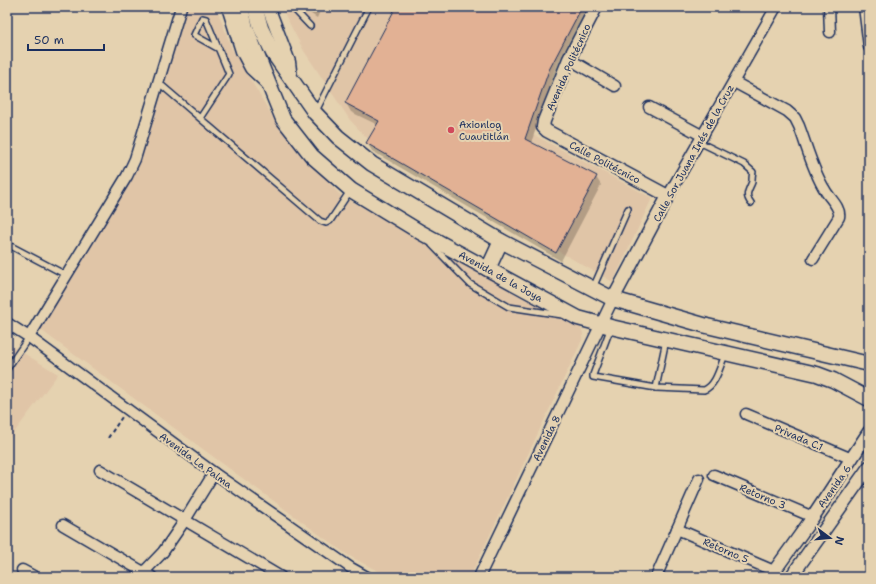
<svg xmlns="http://www.w3.org/2000/svg" width="876" height="584" font-family="'Shantell Sans',sans-serif">
<rect width="100%" height="100%" fill="#e5d2b0"/>
<filter id="ink" filterUnits="userSpaceOnUse"><feTurbulence type="fractalNoise" baseFrequency=".025" numOctaves="2"/><feDisplacementMap in="SourceGraphic" scale="8" xChannelSelector="R" yChannelSelector="G"/><feConvolveMatrix kernelMatrix="1 2 1 2 8 2 1 2 1" color-interpolation-filters="sRGB"/></filter>
<g filter="url(#ink)">
<!-- built -->
<g fill="#e0c5a7">
<path d="M186,7H216L232,49L278,126L339,194L509,290L580,326L583,333L582,340L470,577H389L346,554L38,328L135,167Z"/>
<path d="M276,7H586L555,67L534,135L652,198L613,282L407,166L366,137L350,120L304,51L283,11H277Z"/>
<path d="M7,343L58,374L7,442Z"/>
</g>
<!-- shadow -->
<g fill="#0003">
<path d="M301,7H322L317,18Z"/>
<path d="M397,7H591L553,79L531,143L596,177L601,185L561,261L372,151L367,143L378,125L351,112L346,103Z"/>
</g>
<!-- building -->
<path fill="#e2b194" stroke="#1b2f5e" d="M396,7H582L549,70L525,139L597,176L556,253L366,143L379,121L345,103Z"/>
<g fill="none" stroke-linecap="round" stroke-linejoin="round">
<!-- service casing -->
<g stroke="#1b2f5e" stroke-width="8">
<g id="service">
<path d="M292,7L310,26"/>
<path d="M159,83L320,221L326,223L330,221L350,191"/>
<path d="M316,111L369,7"/>
<path d="M200,118L229,74L206,19L202,18L194,35L219,49"/>
<path d="M699,142L744,164L753,172C752,175 752,179 752,182C749,190 744,195 751,203"/>
<path d="M7,244L66,275"/>
<path d="M432,245L470,284L509,307L562,315"/>
<path d="M593,288L628,209"/>
<path d="M611,327L593,375V377L656,388"/>
<path d="M666,340L656,388L704,390C716,386 720,366 725,355"/>
<path d="M7,369L29,337"/>
</g>
</g>
<!-- minor casing -->
<g stroke="#1b2f5e" stroke-width="13">
<g id="minor">
<path d="M829,7L830,32"/>
<path d="M864,7L869,47"/>
<path d="M569,59L615,86"/>
<path d="M734,82L787,111L795,118L799,126C807,147 813,171 825,190C829,198 841,207 839,217L813,259"/>
<path d="M649,107L703,136"/>
<path d="M668,196L776,7"/>
<path d="M7,323L29,337L214,473L351,568L367,577"/>
<path d="M29,337L127,176L135,159L181,7"/>
<path d="M746,414L852,459"/>
<path d="M100,470L281,577"/>
<path d="M714,475L813,517"/>
<path d="M63,525L152,577"/>
<path d="M677,529L774,571"/>
<path d="M22,570L35,577"/>
<path d="M139,577L163,552L185,520L214,473"/>
<path d="M479,577L613,299"/>
<path d="M656,577L699,479"/>
</g>
</g>
<!-- tertiary casing -->
<g stroke="#1b2f5e" stroke-width="15">
<g id="tertiary">
<path d="M228,7L242,51L251,68L267,83"/>
<path d="M268,7L289,62L291,79"/>
<path d="M596,7L569,59L544,121L543,127L547,131L668,196L613,299"/>
<path d="M770,577L813,517L869,432"/>
<path d="M791,577L869,467"/>
</g>
</g>
<!-- secondary casing -->
<g stroke="#1b2f5e" stroke-width="17">
<g id="secondary">
<path d="M241,7L246,28L283,119L312,156L351,190L420,232L578,318L611,327L817,374L833,380L869,399"/>
<path d="M255,7L261,28L273,53L315,113L338,137L372,164L501,241L613,299L707,326L869,364"/>
<path d="M488,269L501,241"/>
</g>
</g>
<!-- path -->
<path stroke="#1b2f5e" stroke-width="2" stroke-dasharray="4 3" stroke-linecap="butt" d="M108,438L122,417"/>
<!-- service -->
<use href="#service" stroke="#e5d2b0" stroke-width="5"/>
<!-- minor -->
<use href="#minor" stroke="#e5d2b0" stroke-width="10"/>
<!-- tertiary -->
<use href="#tertiary" stroke="#e5d2b0" stroke-width="12"/>
<!-- secondary -->
<use href="#secondary" stroke="#e5d2b0" stroke-width="14"/>
</g>
</g>
<!-- markers -->
<circle fill="#d1495b" stroke="#e5d2b0" stroke-width="1.5" cx="451" cy="130" r="4"/>
<g text-anchor="middle" stroke-width="4" stroke-linejoin="round" paint-order="stroke">
<!-- street labels -->
<g font-size="10" fill="#1b2f5e" stroke="#e5d2b0">
<text transform="translate(568 67) rotate(-66)" y="4">Avenida Politécnico</text>
<text transform="translate(693 153) rotate(-61)" y="4">Calle Sor Juana Inés de la Cruz</text>
<text transform="translate(605 162) rotate(28)" y="4">Calle Politécnico</text>
<text transform="translate(501 276) rotate(29)" y="4">Avenida de la Joya</text>
<text transform="translate(799 437) rotate(23)" y="4">Privada C.1</text>
<text transform="translate(546 438) rotate(-64)" y="4">Avenida 8</text>
<text transform="translate(196 460) rotate(36)" y="4">Avenida La Palma</text>
<text transform="translate(834 486) rotate(-55)" y="4">Avenida 6</text>
<text transform="translate(763 496) rotate(23)" y="4">Retorno 3</text>
<text transform="translate(726 550) rotate(23)" y="4">Retorno 5</text>
</g>
<!-- poi labels -->
<g font-size="10" fill="#1b2f5e" stroke="#e5d2b0" text-anchor="start">
<text x="459" y="128">Axionlog<tspan x="459" dy="12">Cuautitlán</tspan></text>
</g>
</g>
<!-- margin -->
<rect width="876" height="584" fill="none" stroke="#e5d2b0" stroke-width="24"/>
<rect x="12" y="12" width="852" height="560" fill="none" stroke="#1b2f5e" stroke-width="1.5" filter="url(#ink)"/>
<!-- north arrow -->
<g transform="translate(830 538) rotate(106)" stroke="#e5d2b0" stroke-width="3" paint-order="stroke">
<path d="M0-3L7 15L0 10L-7 15Z" fill="#1b2f5e"/>
<text y="-6" font-size="11" font-weight="bold" text-anchor="middle" fill="#1b2f5e">N</text>
</g>
<!-- scale -->
<path d="M28 44v6h76v-6" fill="none" stroke="#1b2f5e" stroke-width="2"/>
<text x="34" y="44" font-size="12" fill="#1b2f5e" stroke="#e5d2b0" stroke-width="3" paint-order="stroke">50 m</text>
</svg>
